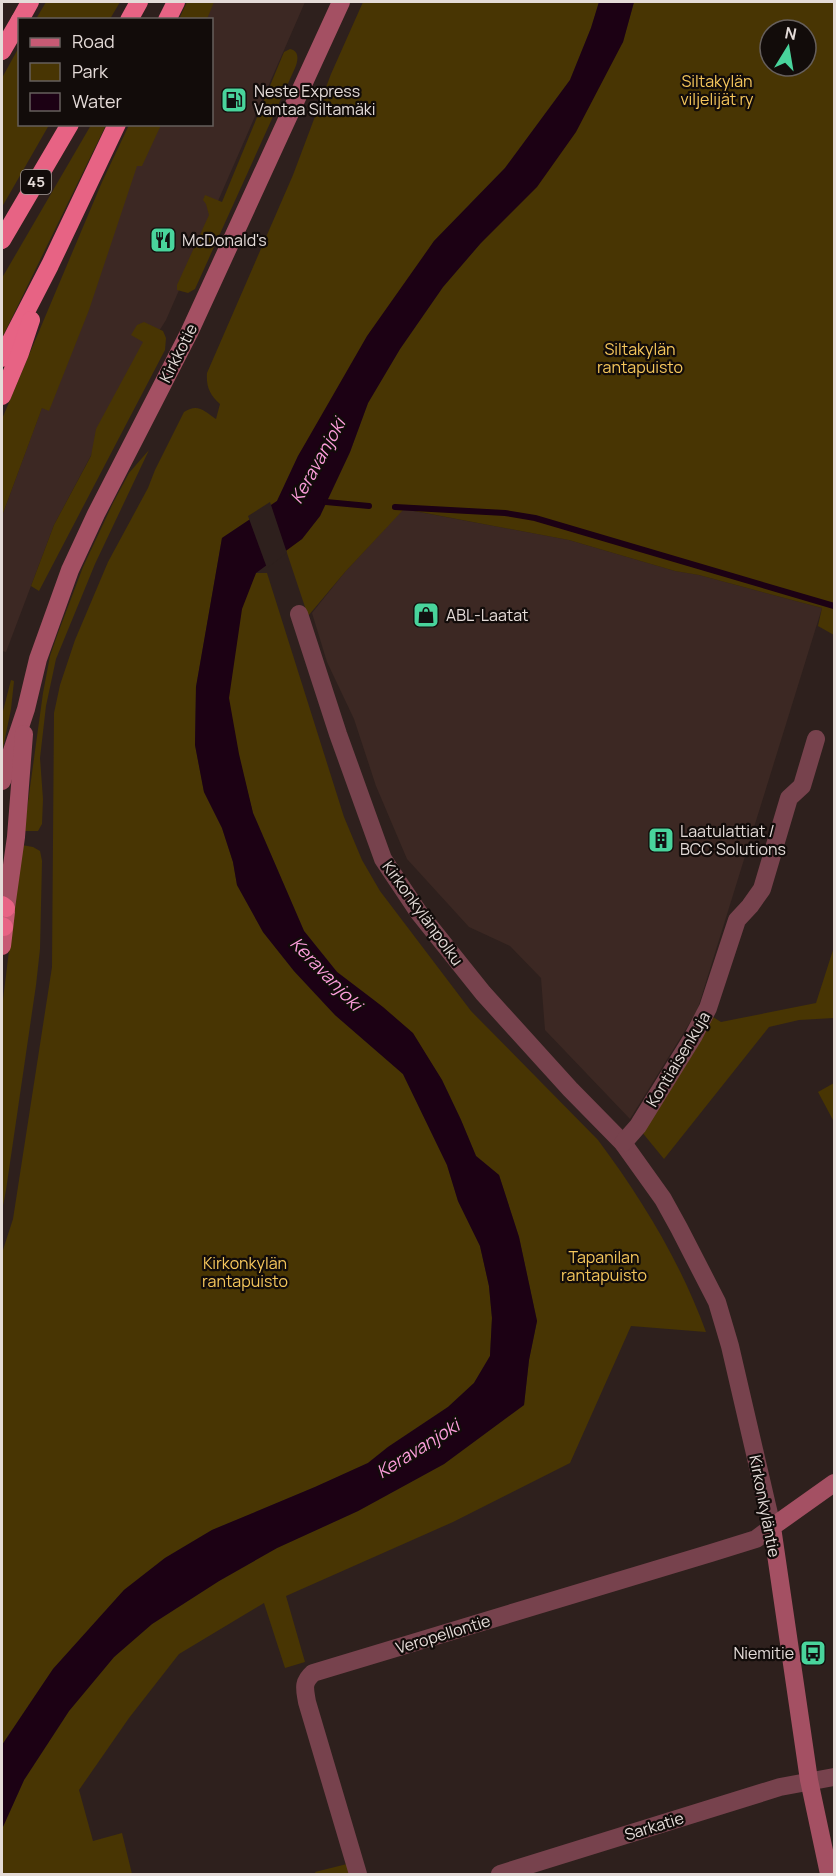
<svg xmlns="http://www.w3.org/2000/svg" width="836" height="1876" font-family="Manrope,sans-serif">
<rect width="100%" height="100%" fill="#2e201d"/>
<!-- built -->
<g fill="#3c2823">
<path d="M205,2H305L166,320L147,350L54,525L6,652L2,651V516L132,163L149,125L212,124V20L195,19Z"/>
<path d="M403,509L569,540L675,571L699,575L822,608L697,1011L630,1119L545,1030L541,978L510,946L469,927L407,859L376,786L354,719L327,662L312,613L345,572Z"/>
</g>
<!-- green -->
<g fill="#483503" fill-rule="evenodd">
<path d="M46,2H120L110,19H36Z"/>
<path d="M187,2H214L207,19H179Z"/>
<path d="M363,2H599L591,28L570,80L505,168L434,241L298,456L277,501L222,538L196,687L195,745L204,792L222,828L233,862L237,885L263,932L294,971L335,1015L403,1074L447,1165L458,1201L480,1246L489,1286L492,1318L490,1356L474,1383L448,1407L388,1447L368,1463L315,1487L212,1530L165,1558L124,1590L53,1669L2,1745V1253L13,1219L52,967L54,713L60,685L75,640L108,562L148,488L155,470L184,412C198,403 204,411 216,419L220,404C210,395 206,387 207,373L293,175L331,74Z"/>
<path d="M634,2H834V635L818,626L822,608L699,575L675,571L569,540L404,509L345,572L308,616L286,550L302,539L320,516L350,452L368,403L400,349L443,287L480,244L623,42ZM770,30H806V66H770Z"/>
<path d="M19,47L20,124L49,125L2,207V78Z"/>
<path d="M290,49C300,51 298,61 295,68L195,289L188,293L177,290V285L209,215L206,204L203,200L205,195L222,202L284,52Z"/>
<path d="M91,125H106L2,338V278Z"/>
<path d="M129,125H161L142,166H137L89,310L49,411L42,408L2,516V419L102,182Z"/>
<path d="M144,322L163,331L166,338L165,350L39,591L31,586L54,525L91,456L96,429L143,342L131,335L137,325Z"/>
<path d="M149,450L95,564L56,659L46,706L40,758L43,799L42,824L38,831H24L43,693L50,656L58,633L83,567L113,503L129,473Z"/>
<path d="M256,573H267L344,817L362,860L380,891L471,1011L598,1140C642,1199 681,1263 706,1332L631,1326L570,1463L453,1522L286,1596L305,1662L285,1668L264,1603L179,1654L129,1718L79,1790L93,1841L122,1833L132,1874H2V1829L24,1780L69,1711L114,1657L152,1624L219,1581L277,1548L358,1511L444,1464L524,1405L529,1360L537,1321L519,1237L499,1175L476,1156L461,1120L442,1080L415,1038L375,1001L337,972L304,931L253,813L227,711L239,607Z"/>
<path d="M11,680L14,681L11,709L2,753V715Z"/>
<path d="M22,845L33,847L40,851L42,861L40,949L36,985L6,1190L2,1211V1008Z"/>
<path d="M834,947V1018L799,1020L769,1027L664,1159L641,1131L713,1017L721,1022L816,1003Z"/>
<path d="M834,1083V1119L833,1120L818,1092Z"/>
<path d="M347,1864L349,1874H316L315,1872Z"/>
</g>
<!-- water -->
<path fill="#1c0114" d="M599,2H634L623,42L576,132L537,187L480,244L443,287L400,349L368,403L350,452L320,516L302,539L256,573L242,609L229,698L239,754L253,813L304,931L337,972L383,1007L413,1033L442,1080L461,1120L476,1156L499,1175L519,1237L537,1321L529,1360L524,1405L444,1464L358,1511L277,1548L219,1581L152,1624L114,1657L69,1711L24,1780L2,1829V1745L53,1669L124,1590L165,1558L212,1530L315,1487L368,1463L388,1447L448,1407L474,1383L490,1356L492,1318L489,1286L480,1246L458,1201L447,1165L403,1074L335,1015L294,971L263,932L237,885L233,862L222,828L204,792L195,745L196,687L222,538L277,501L298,456L367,336L434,241L505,168L570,80L591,28Z"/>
<!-- pier -->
<path fill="#2e201d" d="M270,502L287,553L267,568L248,516Z"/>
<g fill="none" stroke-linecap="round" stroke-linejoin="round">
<!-- stream -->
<g stroke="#1c0114" stroke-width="6">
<path d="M326,502L369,506"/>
<path d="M395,507L505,513L535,518L834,606"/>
</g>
<!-- street -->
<g stroke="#77424d" stroke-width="18">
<path d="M299,614L338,734L383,859L419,913L483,993L570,1089L623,1143L663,1199L679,1228L717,1302L730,1346L772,1527L756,1539L711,1553L313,1673C302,1683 305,1689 307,1702L358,1874"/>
<path d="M623,1143L638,1126L693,1037L708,1008L737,920L750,906L762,889L789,798L802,786L816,739"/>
<path d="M500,1874L780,1787L834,1777"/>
</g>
<!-- secondary -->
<g stroke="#a45063" stroke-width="18">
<path d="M2,781L26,709L38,659L70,570L96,514L189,333L341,2"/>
<path d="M6,908L16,837L24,734"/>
<path d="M829,1874L809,1780L772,1527L834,1483"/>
</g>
<!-- primary -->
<path stroke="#c75a74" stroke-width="18" d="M2,946L6,912"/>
<!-- highway -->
<g stroke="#e76384" stroke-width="18">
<path d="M20,20L30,2"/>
<path d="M129,20L139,2"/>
<path d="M167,20L176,2"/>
<path d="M2,51L20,20"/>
<path d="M2,240L70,124"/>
<path d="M2,358L50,265L117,124"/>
<path d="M2,396L20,353L31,320"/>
<path d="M2,905L6,908"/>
<path d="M2,926L4,927"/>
</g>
</g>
<!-- icons -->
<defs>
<g id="fuel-square" transform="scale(1.35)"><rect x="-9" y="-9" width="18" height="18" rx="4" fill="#49d49c" stroke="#120c0a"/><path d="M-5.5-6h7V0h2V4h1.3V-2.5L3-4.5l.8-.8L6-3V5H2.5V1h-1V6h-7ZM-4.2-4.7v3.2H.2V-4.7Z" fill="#111"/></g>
<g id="restaurant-square" transform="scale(1.35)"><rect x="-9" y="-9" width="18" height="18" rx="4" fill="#49d49c" stroke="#120c0a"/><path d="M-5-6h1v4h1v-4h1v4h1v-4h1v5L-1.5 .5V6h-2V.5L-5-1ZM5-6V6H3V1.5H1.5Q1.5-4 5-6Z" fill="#111"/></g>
<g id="shop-square" transform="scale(1.35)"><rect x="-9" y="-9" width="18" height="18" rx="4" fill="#49d49c" stroke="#120c0a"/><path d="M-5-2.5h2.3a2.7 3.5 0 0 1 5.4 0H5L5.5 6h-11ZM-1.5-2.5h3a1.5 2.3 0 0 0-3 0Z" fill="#111"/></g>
<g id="building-square" transform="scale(1.35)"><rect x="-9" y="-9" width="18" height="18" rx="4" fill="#49d49c" stroke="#120c0a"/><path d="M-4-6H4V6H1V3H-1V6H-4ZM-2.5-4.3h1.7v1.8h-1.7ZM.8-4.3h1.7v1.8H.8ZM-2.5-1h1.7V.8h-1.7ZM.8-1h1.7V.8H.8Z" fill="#111"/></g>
<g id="bus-square" transform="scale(1.35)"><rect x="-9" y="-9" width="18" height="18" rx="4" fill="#49d49c" stroke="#120c0a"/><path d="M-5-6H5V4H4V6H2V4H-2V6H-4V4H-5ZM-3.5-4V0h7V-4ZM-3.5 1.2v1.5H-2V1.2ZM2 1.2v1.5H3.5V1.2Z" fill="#111"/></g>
</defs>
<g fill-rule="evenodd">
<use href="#fuel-square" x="234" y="100"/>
<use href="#restaurant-square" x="163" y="240"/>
<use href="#shop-square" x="426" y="615"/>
<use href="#building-square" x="661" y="840"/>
<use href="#bus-square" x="813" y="1653"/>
</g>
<g text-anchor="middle" stroke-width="4.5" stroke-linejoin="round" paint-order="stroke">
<!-- shield labels -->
<rect fill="#120c0a" stroke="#a59d9a" stroke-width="1.5" x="21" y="170" width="30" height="24" rx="4.5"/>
<g font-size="15" font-weight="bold" fill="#e4dbd8">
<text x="36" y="187">45</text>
</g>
<!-- park labels -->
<g font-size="16" fill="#f6c75c" stroke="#120c0a">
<text x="717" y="87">Siltakylän<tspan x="717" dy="18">viljelijät ry</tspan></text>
<text x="640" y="355">Siltakylän<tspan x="640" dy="18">rantapuisto</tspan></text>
<text x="604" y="1263">Tapanilan<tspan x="604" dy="18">rantapuisto</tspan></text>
<text x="245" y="1269">Kirkonkylän<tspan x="245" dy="18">rantapuisto</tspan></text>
</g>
<!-- poi labels -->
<g font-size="16" fill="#e4dbd8" stroke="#120c0a" text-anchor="start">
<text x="254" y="97">Neste Express<tspan x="254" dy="18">Vantaa Siltamäki</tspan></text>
<text x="182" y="246">McDonald's</text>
<text x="446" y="621">ABL-Laatat</text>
<text x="680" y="837">Laatulattiat /<tspan x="680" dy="18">BCC Solutions</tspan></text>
<text x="794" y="1659" text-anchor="end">Niemitie</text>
</g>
<!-- street labels -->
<g font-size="16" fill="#e4dbd8" stroke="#120c0a">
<text transform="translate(178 353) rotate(-63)" y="6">Kirkkotie</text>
<text transform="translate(423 913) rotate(54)" y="6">Kirkonkylänpolku</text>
<text transform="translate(678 1059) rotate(-59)" y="6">Kontiaisenkuja</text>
<text transform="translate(765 1506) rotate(79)" y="6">Kirkonkyläntie</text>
<text transform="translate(443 1634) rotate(-17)" y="6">Veropellontie</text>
<text transform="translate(654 1826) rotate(-17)" y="6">Sarkatie</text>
</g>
<!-- water labels -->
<g font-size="18" font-style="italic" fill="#fb9dda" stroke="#120c0a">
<text transform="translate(318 461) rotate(-61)" y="6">Keravanjoki</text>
<text transform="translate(326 974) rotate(46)" y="6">Keravanjoki</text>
<text transform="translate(418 1449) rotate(-32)" y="6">Keravanjoki</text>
</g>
</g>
<!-- border -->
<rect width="836" height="1876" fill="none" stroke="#e4dbd8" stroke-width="6"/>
<!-- legend -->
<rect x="18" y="18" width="195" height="108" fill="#120c0a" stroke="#665f5c" stroke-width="1.5"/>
<rect x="30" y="38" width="30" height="9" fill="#c75a74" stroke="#665f5c" stroke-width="1.5"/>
<text x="72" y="48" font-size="18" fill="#e4dbd8">Road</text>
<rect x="30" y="63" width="30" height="18" fill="#483503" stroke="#665f5c" stroke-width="1.5"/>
<text x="72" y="78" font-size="18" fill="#e4dbd8">Park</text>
<rect x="30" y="93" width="30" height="18" fill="#1c0114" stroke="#665f5c" stroke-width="1.5"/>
<text x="72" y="108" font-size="18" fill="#e4dbd8">Water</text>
<!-- north arrow -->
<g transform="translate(788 48) rotate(11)"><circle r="28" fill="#120c0a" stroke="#665f5c" stroke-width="1.5"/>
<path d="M0-4.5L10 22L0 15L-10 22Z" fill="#49d49c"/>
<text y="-9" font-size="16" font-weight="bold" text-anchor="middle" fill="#e4dbd8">N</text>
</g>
</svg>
